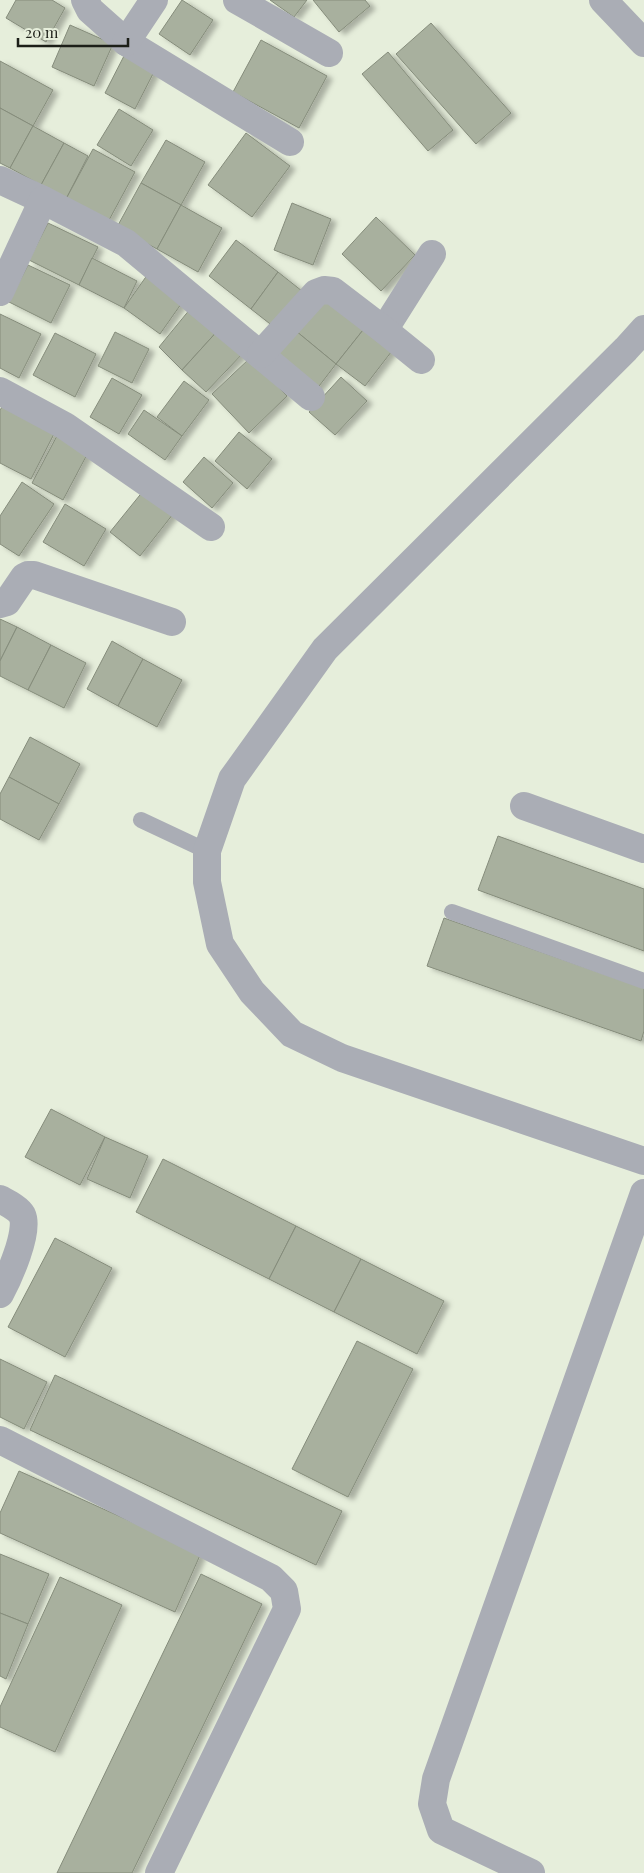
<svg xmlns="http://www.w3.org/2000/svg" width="644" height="1873" font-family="'Playfair Display',serif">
<defs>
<filter id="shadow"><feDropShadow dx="5.5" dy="3" stdDeviation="2.5" flood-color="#0004"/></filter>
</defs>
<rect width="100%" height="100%" fill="#e6eedb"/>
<!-- building -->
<g fill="#a8b09e" stroke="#858c7b" filter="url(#shadow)">
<path d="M16,0H52L65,8L46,42L6,18Z"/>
<path d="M182,0L213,20L190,55L159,34Z"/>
<path d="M270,0H307L294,17Z"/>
<path d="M313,0H365L370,6L339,32Z"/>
<path d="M431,23L511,113L476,144L396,54Z"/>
<path d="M70,25L113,44L94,86L52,67Z"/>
<path d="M261,40L327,76L299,128L233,92Z"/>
<path d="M126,52L156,68L135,109L105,93Z"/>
<path d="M388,52L453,130L428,151L362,74Z"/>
<path d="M0,61L53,90L33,126L0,108Z"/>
<path d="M0,108L33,126L10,168L0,163Z"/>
<path d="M119,109L153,130L131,166L97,145Z"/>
<path d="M33,126L64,143L41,185L10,168Z"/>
<path d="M246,133L290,166L252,217L208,185Z"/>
<path d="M166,140L205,162L181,205L141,183Z"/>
<path d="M64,143L88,156L66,199L41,185Z"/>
<path d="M93,149L135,172L108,222L66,199Z"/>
<path d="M141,183L181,205L157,249L117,227Z"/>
<path d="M292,203L331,219L313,265L274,250Z"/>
<path d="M181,205L222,228L198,272L157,249Z"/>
<path d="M376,217L415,255L381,291L342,254Z"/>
<path d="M48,223L98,247L79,285L29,260Z"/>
<path d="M236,240L278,272L251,309L209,276Z"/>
<path d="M92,258L137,281L124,308L79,285Z"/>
<path d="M28,265L70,285L51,323L9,302Z"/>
<path d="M150,271L186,297L160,334L124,308Z"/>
<path d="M278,272L302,291L274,327L251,309Z"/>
<path d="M326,292L367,325L336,364L296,331Z"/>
<path d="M195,303L221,327L182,370L159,347Z"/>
<path d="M0,314L41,334L19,378L0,368Z"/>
<path d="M367,325L395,347L365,386L336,364Z"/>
<path d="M221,327L246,350L206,392L182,370Z"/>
<path d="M296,331L336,364L313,394L272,361Z"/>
<path d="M115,332L149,349L132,383L98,366Z"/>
<path d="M55,333L96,354L75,397L33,375Z"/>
<path d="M250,358L287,396L249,433L212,394Z"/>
<path d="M341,377L367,401L335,435L309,412Z"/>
<path d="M112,378L142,395L119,434L90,417Z"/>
<path d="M184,381L209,400L182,436L157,417Z"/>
<path d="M4,404L56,430L31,479L0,463V410Z"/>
<path d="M144,410L182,436L165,460L128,434Z"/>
<path d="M59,432L90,449L63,500L32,483Z"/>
<path d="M239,432L272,459L247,489L215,461Z"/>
<path d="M204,457L233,483L212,508L183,482Z"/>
<path d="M22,482L54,504L19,556L0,544V516Z"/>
<path d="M148,485L177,509L140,556L110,532Z"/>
<path d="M65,504L106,529L84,566L43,542Z"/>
<path d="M0,619L17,627L0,661Z"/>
<path d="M17,627L51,645L28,690L0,676V661Z"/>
<path d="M112,641L143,659L118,706L87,689Z"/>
<path d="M51,645L86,663L64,708L28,690Z"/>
<path d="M143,659L182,680L157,727L118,706Z"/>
<path d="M30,737L80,764L59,804L9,777Z"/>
<path d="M9,777L59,804L39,840L0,819V794Z"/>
<path d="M498,836L644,889V951L478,890Z"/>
<path d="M444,918L644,988V1031L641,1041L427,966Z"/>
<path d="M51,1109L105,1137L80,1185L25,1157Z"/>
<path d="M105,1137L148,1156L130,1198L87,1179Z"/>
<path d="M163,1159L296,1226L269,1279L136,1212Z"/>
<path d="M296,1226L361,1259L334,1312L269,1279Z"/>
<path d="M55,1238L112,1268L65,1357L8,1327Z"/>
<path d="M361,1259L444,1301L417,1354L334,1312Z"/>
<path d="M357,1341L413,1369L348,1497L292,1469Z"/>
<path d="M0,1359L47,1382L24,1429L0,1417Z"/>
<path d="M55,1375L342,1511L316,1565L30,1430Z"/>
<path d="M19,1471L201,1553L175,1612L0,1533V1513Z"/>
<path d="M0,1554L49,1574L28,1624L0,1613Z"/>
<path d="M201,1574L262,1604L132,1873H57Z"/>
<path d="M60,1577L122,1605L55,1752L0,1727V1707Z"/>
<path d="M0,1613L28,1624L6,1679L0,1676Z"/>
</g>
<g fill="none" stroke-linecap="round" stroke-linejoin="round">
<!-- lane -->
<g stroke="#aaadb5" stroke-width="16">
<path d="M141,820L207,851"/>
<path d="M452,912L644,981"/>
</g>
<!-- street -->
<g stroke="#aaadb5" stroke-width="28">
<path d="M85,0L90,10L126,42L290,142"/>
<path d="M237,0L329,53"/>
<path d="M603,0L644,43"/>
<path d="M126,42L154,0"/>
<path d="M0,180L43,200"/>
<path d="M0,292L43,200L126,243L311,397"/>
<path d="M644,329L626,349L325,649L232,779L207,851V882L220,944L252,992L292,1034L342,1058L644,1161"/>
<path d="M384,330L432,254"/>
<path d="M261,354L316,293L324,290L333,291L384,330L421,360"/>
<path d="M0,391L65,426L211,527"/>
<path d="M0,604L7,602L24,577L28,575H34L172,622"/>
<path d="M524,806L644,849"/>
<path d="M0,1199C7,1203 18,1208 22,1215C30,1231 8,1279 0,1294"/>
<path d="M0,1440L271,1578L284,1591L287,1609L159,1873"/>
<path d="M531,1873L441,1830L432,1804L436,1779L644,1193"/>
</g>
</g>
<!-- scale -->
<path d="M18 38v8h110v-8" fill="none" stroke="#1c1f18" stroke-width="2.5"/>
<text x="25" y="38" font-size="15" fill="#1c1f18" stroke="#e6eedb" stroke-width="4" paint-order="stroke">20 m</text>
</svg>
